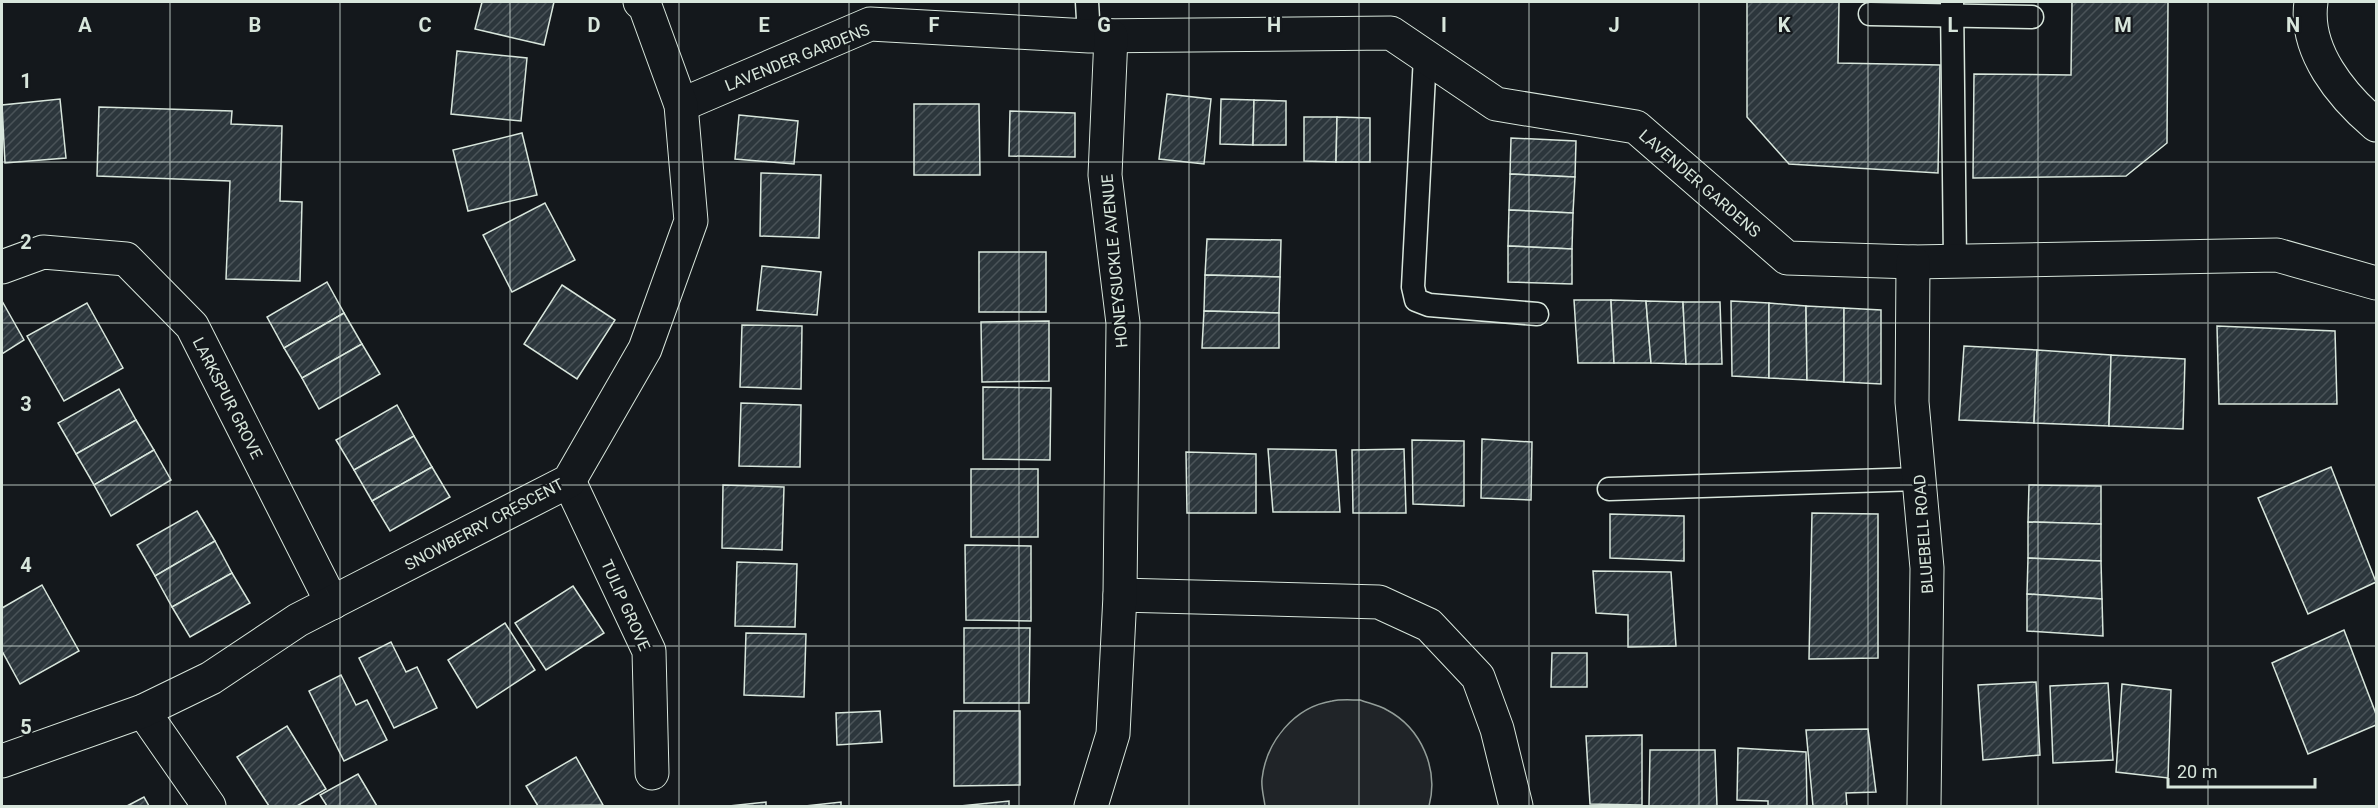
<svg xmlns="http://www.w3.org/2000/svg" width="2378" height="808" font-family="Roboto,sans-serif">
<defs>
<pattern id="building-hatch" width="6" height="6" patternUnits="userSpaceOnUse" patternTransform="scale(1.5)"><rect width="6" height="6" fill="#2c363c"/><path d="M-1 1l2-2M0 6l6-6M5 7l2-2" fill="none" stroke="#4a5358"/></pattern>
</defs>
<rect width="100%" height="100%" fill="#14181c"/>
<!-- park -->
<path fill="#202428" stroke="#939e99" stroke-width="1.5" d="M1360,700C1368,703 1379,705 1387,710C1421,728 1439,769 1429,806H1265C1264,798 1261,787 1262,779C1266,742 1294,707 1332,701C1340,699 1351,700 1360,700Z"/>
<!-- building -->
<g fill="url(#building-hatch)" stroke="#d8e6dc" stroke-width="1.5">
<path d="M482,2H554L544,45L475,29Z"/>
<path d="M1747,2H1839L1838,63L1940,65L1938,173L1789,164L1747,117Z"/>
<path d="M2072,2H2168L2167,143L2126,176L1973,178L1974,74L2071,75Z"/>
<path d="M457,51L527,58L521,121L451,114Z"/>
<path d="M1167,94L1211,99L1204,164L1159,159Z"/>
<path d="M60,99L66,158L5,163L2,105Z"/>
<path d="M1221,99L1254,100L1253,145L1220,144Z"/>
<path d="M1254,100L1286,101V145H1253Z"/>
<path d="M914,104H979L980,175H914Z"/>
<path d="M99,107L232,111L231,124L282,126L280,201L302,202L300,281L226,279L230,181L97,176Z"/>
<path d="M1010,111L1075,113V157L1009,156Z"/>
<path d="M739,115L798,121L794,164L735,159Z"/>
<path d="M1304,117H1337L1336,162L1304,161Z"/>
<path d="M1337,117L1370,118V162H1336Z"/>
<path d="M522,133L537,195L468,211L453,150Z"/>
<path d="M1511,138L1576,141L1575,177L1510,174Z"/>
<path d="M761,173L821,175L819,238L760,236Z"/>
<path d="M1510,174L1575,177L1573,213L1509,210Z"/>
<path d="M545,203L575,260L512,292L483,235Z"/>
<path d="M1509,210L1573,213L1572,249L1508,246Z"/>
<path d="M1207,239L1281,240L1280,277L1205,275Z"/>
<path d="M1508,246L1572,249V284L1508,282Z"/>
<rect x="979" y="252" width="67" height="60"/>
<path d="M762,266L821,272L817,315L757,310Z"/>
<path d="M1205,275L1280,277L1279,313L1204,311Z"/>
<path d="M327,282L344,313L284,348L267,317Z"/>
<path d="M562,285L615,320L577,379L524,344Z"/>
<path d="M1574,300H1611L1614,363H1578Z"/>
<path d="M1611,300L1646,301L1651,363H1614Z"/>
<path d="M2,301L24,340L2,354Z"/>
<path d="M1646,301L1683,302L1686,364L1651,363Z"/>
<path d="M1731,301L1769,303V378L1732,376Z"/>
<path d="M1683,302H1720L1722,364H1686Z"/>
<path d="M87,303L123,368L64,401L27,336Z"/>
<path d="M1769,303L1806,306L1807,380L1769,378Z"/>
<path d="M1806,306L1844,308V382L1807,380Z"/>
<path d="M1844,308L1881,310V384L1844,382Z"/>
<path d="M1204,311L1279,313V348H1202Z"/>
<path d="M344,313L362,344L302,378L284,348Z"/>
<path d="M1049,321V381L982,382L981,322Z"/>
<path d="M742,325L802,326L801,389L740,387Z"/>
<path d="M2217,326L2335,331L2337,404H2219Z"/>
<path d="M362,344L380,374L319,409L302,378Z"/>
<path d="M1964,346L2037,350L2034,423L1959,420Z"/>
<path d="M2037,350L2111,355L2109,426L2034,423Z"/>
<path d="M2111,355L2185,359L2183,429L2109,426Z"/>
<path d="M983,387L1051,388L1050,460L983,459Z"/>
<path d="M119,389L136,420L76,454L58,423Z"/>
<path d="M741,403L801,405L800,467L739,466Z"/>
<path d="M397,405L414,436L354,470L336,440Z"/>
<path d="M136,420L154,450L94,485L76,454Z"/>
<path d="M414,436L432,467L372,501L354,470Z"/>
<path d="M1482,439L1532,442L1531,500L1481,498Z"/>
<path d="M1412,440L1464,441V506L1413,504Z"/>
<path d="M1268,449L1336,450L1340,512H1273Z"/>
<path d="M1404,449L1406,513H1353L1352,450Z"/>
<path d="M154,450L171,480L111,516L94,485Z"/>
<path d="M1186,452L1256,454V513H1187Z"/>
<path d="M432,467L450,497L390,531L372,501Z"/>
<path d="M2331,467L2376,582L2308,614L2258,498Z"/>
<rect x="971" y="469" width="67" height="68"/>
<path d="M723,485L784,487L782,550L722,548Z"/>
<path d="M2029,485L2101,486V524L2028,522Z"/>
<path d="M197,511L215,541L155,576L137,545Z"/>
<path d="M1812,513L1878,514V658L1809,659Z"/>
<path d="M1610,514L1684,516V561L1610,558Z"/>
<path d="M2028,522L2101,524V561L2028,558Z"/>
<path d="M215,541L232,573L172,607L155,576Z"/>
<path d="M965,545L1031,546V621L966,620Z"/>
<path d="M2028,558L2101,561L2102,599L2027,594Z"/>
<path d="M737,562L797,564L795,627L735,626Z"/>
<path d="M1593,571L1671,572L1676,646L1628,647V615L1596,613Z"/>
<path d="M232,573L250,603L190,637L172,607Z"/>
<path d="M42,585L79,651L20,684L2,651V608Z"/>
<path d="M573,586L604,633L546,670L515,623Z"/>
<path d="M2027,594L2102,599L2103,636L2027,631Z"/>
<path d="M505,623L535,670L477,708L448,660Z"/>
<path d="M964,628H1030L1029,703H964Z"/>
<path d="M2344,630L2376,714V725L2308,754L2272,663Z"/>
<path d="M746,633L806,634L804,697L744,695Z"/>
<path d="M391,642L406,672L417,667L437,708L394,728L359,658Z"/>
<path d="M1552,653H1587V687H1551Z"/>
<path d="M341,675L356,705L367,700L387,740L344,761L309,691Z"/>
<path d="M2036,682L2040,755L1983,760L1978,685Z"/>
<path d="M2108,683L2113,760L2053,763L2050,686Z"/>
<path d="M2122,684L2171,690L2168,778L2116,772Z"/>
<path d="M880,711L882,742L837,745L836,713Z"/>
<path d="M954,711H1020V785L954,786Z"/>
<path d="M287,726L326,789L297,806H269L237,757Z"/>
<path d="M1868,729L1876,792L1846,793L1847,806H1813L1806,730Z"/>
<path d="M1642,735V805L1590,804L1586,736Z"/>
<path d="M1738,748L1806,752L1807,806H1768V801L1737,800Z"/>
<path d="M1650,750H1715L1717,806H1649Z"/>
<path d="M576,757L603,805L538,806L526,786Z"/>
<path d="M358,774L377,806H327L320,795Z"/>
<path d="M144,797L149,806H127Z"/>
<path d="M1009,801V806H960Z"/>
<path d="M766,802V806H729Z"/>
<path d="M841,802V806H805Z"/>
</g>
<g fill="none" stroke-linecap="round" stroke-linejoin="round">
<!-- service casing -->
<g stroke="#d8e6dc" stroke-width="25">
<g id="service">
<path d="M1087,2L1089,36"/>
<path d="M1952,2L1955,261"/>
<path d="M1870,14L2032,17"/>
<path d="M1425,56L1413,287L1416,300L1429,305L1537,314"/>
<path d="M1609,489L1919,479"/>
</g>
</g>
<!-- minor casing -->
<g stroke="#d8e6dc" stroke-width="35">
<g id="minor">
<path d="M2311,2C2304,51 2342,96 2376,125"/>
<path d="M681,105L870,24L1089,36L1391,33L1496,104L1636,127L1787,258L1913,262L2277,255L2376,283"/>
<path d="M1913,262L1912,402L1927,568L1924,806"/>
<path d="M2,267L43,252L126,259L192,326L332,603"/>
<path d="M569,481L649,651L652,773"/>
<path d="M1120,595L1379,602L1429,625L1478,677L1497,729L1516,806"/>
<path d="M143,711L209,806"/>
<path d="M2,761L143,711L211,678L298,620L569,481L645,349L691,221L681,105L645,6L640,2"/>
<path d="M1091,806L1113,734L1120,595L1123,323L1105,175L1111,36"/>
</g>
</g>
<!-- service -->
<use href="#service" stroke="#14181c" stroke-width="22"/>
<!-- minor -->
<use href="#minor" stroke="#14181c" stroke-width="33"/>
</g>
<!-- grid -->
<path fill="none" stroke="#d8e6dc" stroke-width="1.5" stroke-opacity="0.55" d="M170,2V806M340,2V806M510,2V806M679,2V806M849,2V806M1019,2V806M1189,2V806M1359,2V806M1529,2V806M1699,2V806M1868,2V806M2038,2V806M2208,2V806M2,162H2376M2,323H2376M2,485H2376M2,646H2376"/>
<g text-anchor="middle" stroke-width="4.5" stroke-linejoin="round" paint-order="stroke">
<!-- street labels -->
<g font-size="16" fill="#d8e6dc" stroke="#14181c">
<text transform="translate(797 57) rotate(-22)" y="6">LAVENDER GARDENS</text>
<text transform="translate(1700 183) rotate(41)" y="6">LAVENDER GARDENS</text>
<text transform="translate(1114 261) rotate(-95)" y="6">HONEYSUCKLE AVENUE</text>
<text transform="translate(228 398) rotate(63)" y="6">LARKSPUR GROVE</text>
<text transform="translate(484 524) rotate(-28)" y="6">SNOWBERRY CRESCENT</text>
<text transform="translate(1923 534) rotate(-94)" y="6">BLUEBELL ROAD</text>
<text transform="translate(626 605) rotate(66)" y="6">TULIP GROVE</text>
</g>
</g>
<g font-size="20" text-anchor="middle" font-weight="bold" fill="#d8e6dc" stroke="#14181c" stroke-width="4.5" stroke-linejoin="round" paint-order="stroke">
<text x="85" y="32">A</text>
<text x="255" y="32">B</text>
<text x="425" y="32">C</text>
<text x="594" y="32">D</text>
<text x="764" y="32">E</text>
<text x="934" y="32">F</text>
<text x="1104" y="32">G</text>
<text x="1274" y="32">H</text>
<text x="1444" y="32">I</text>
<text x="1614" y="32">J</text>
<text x="1784" y="32">K</text>
<text x="1953" y="32">L</text>
<text x="2123" y="32">M</text>
<text x="2293" y="32">N</text>
<text x="26" y="88">1</text>
<text x="26" y="249">2</text>
<text x="26" y="411">3</text>
<text x="26" y="572">4</text>
<text x="26" y="734">5</text>
</g>
<!-- border -->
<rect width="2378" height="808" fill="none" stroke="#d8e6dc" stroke-width="6"/>
<!-- scale -->
<path d="M2168 778v9h147v-9" fill="none" stroke="#d8e6dc" stroke-width="3"/>
<text x="2177" y="778" font-size="18" fill="#d8e6dc" stroke="#14181c" stroke-width="4.5" paint-order="stroke">20 m</text>
</svg>
